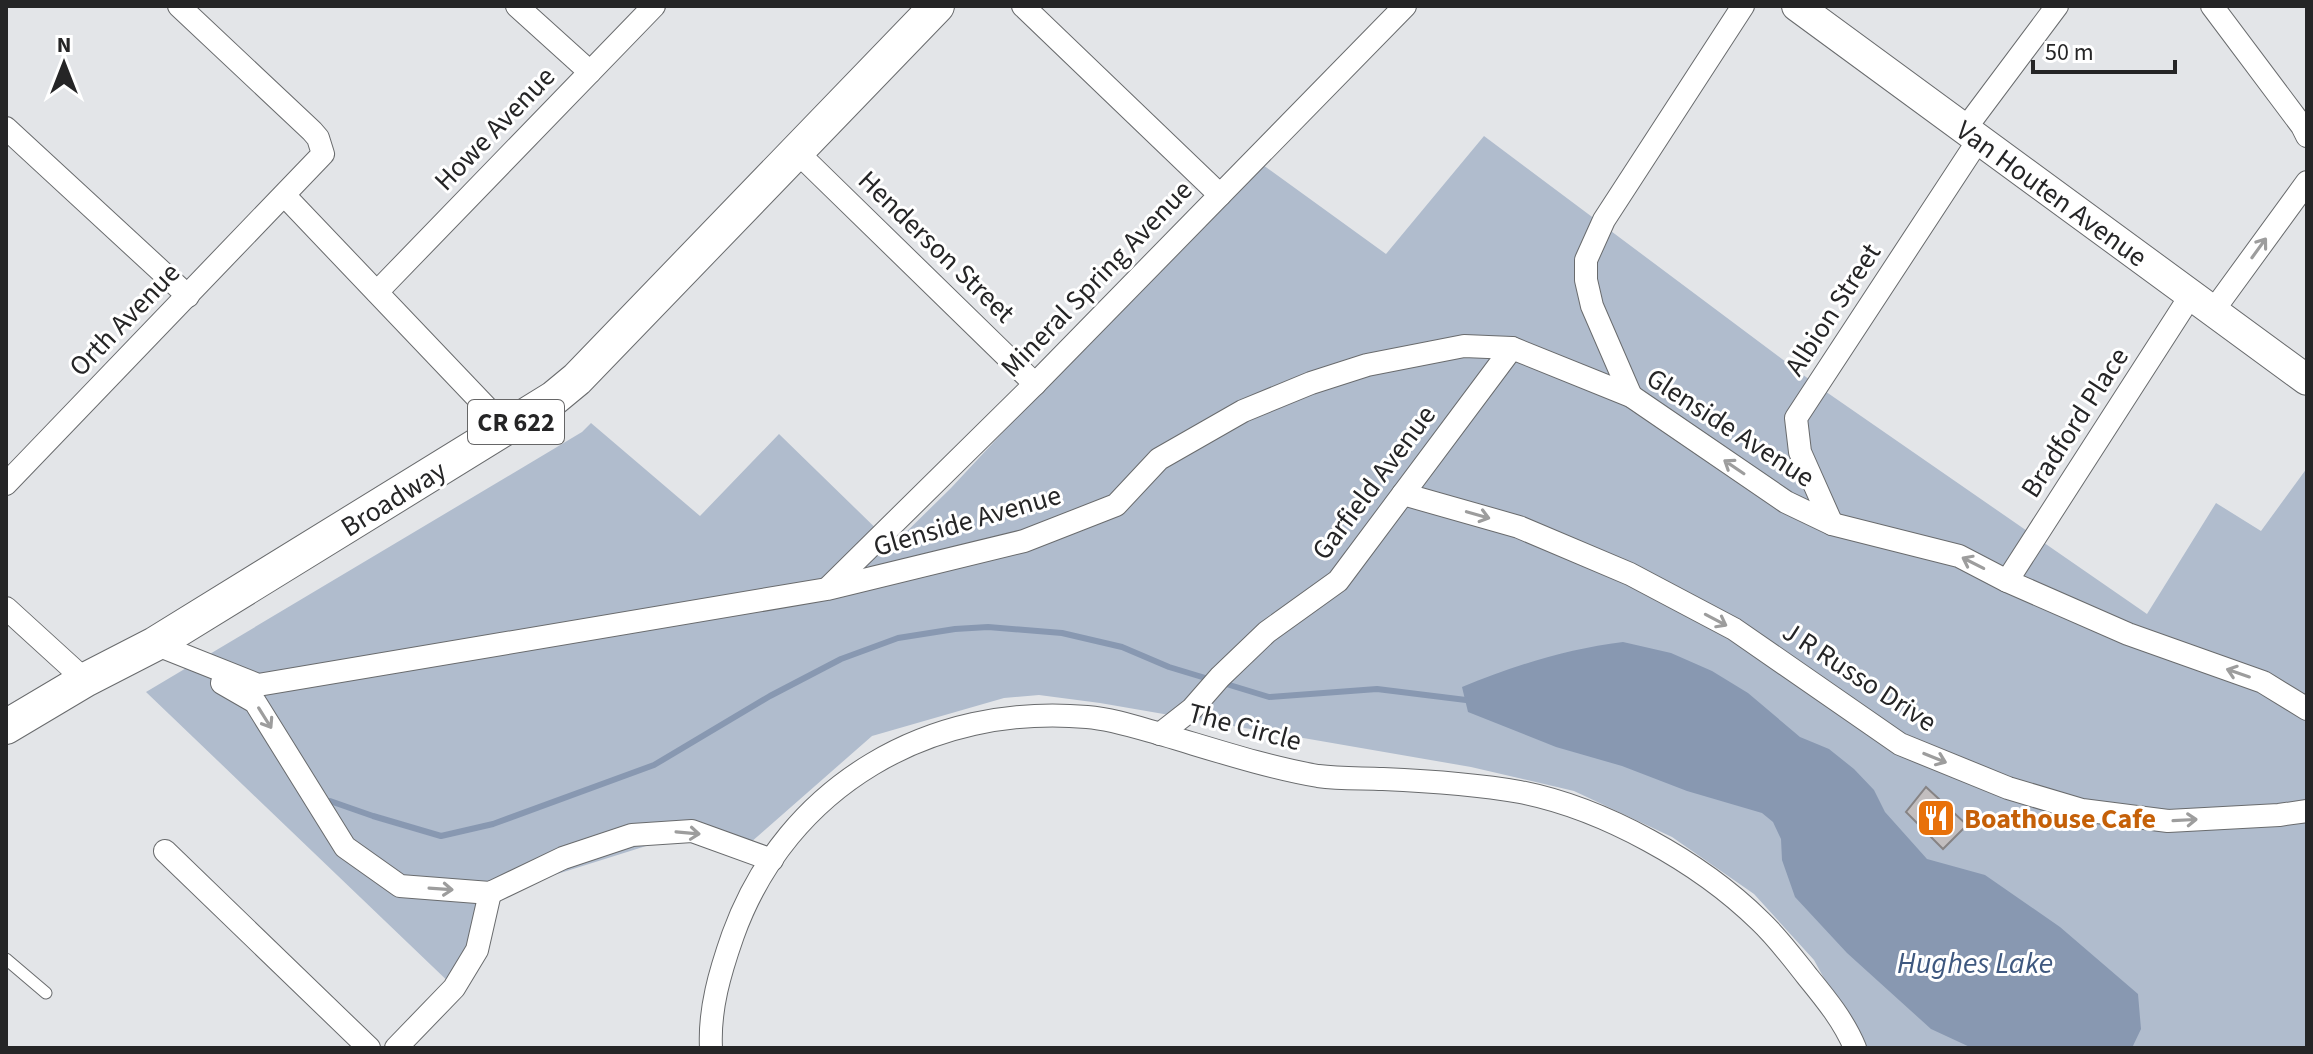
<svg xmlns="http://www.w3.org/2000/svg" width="2313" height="1054" font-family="'Source Sans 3',sans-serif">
<rect width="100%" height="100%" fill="#e3e5e8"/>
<!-- green -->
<path fill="#b0bccd" d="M1484,136L1822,389L2147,614L2216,503L2261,531L2307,468V1048H1862L1814,960L1754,894L1672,837L1574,791L1471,767L1100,703L1039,695L1004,698L872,736L750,843L681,835L487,896L456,989L146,692L582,432L591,423L700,516L779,434L893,545L951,488L1256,160L1386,254Z"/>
<!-- water -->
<path fill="#8898b1" d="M1623,642L1671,653L1712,671L1748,693L1800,737L1829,749L1854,769L1874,790L1885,812L1927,859L1985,875L2060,927L2138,994L2141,1029L2132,1048H1972L1931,1029L1847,953L1795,897L1782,860L1781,839L1773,822L1762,813L1687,791L1622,766L1556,747L1468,712L1462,687C1515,665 1567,649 1623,642Z"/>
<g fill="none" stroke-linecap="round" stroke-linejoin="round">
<!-- stream -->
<g stroke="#8898b1" stroke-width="6">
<path d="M1223,683L1269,697L1377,689L1466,700"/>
<path d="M330,801L373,816L441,836L493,824L654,765L770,696L841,659L898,638L955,629L988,627L1062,633L1122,647L1169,667L1212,680"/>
</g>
</g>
<!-- building -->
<path fill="#c2bebf" stroke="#868384" stroke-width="2" d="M1926,787L1967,825L1943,849L1906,812Z"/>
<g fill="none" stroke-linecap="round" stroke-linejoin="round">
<!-- service casing -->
<g stroke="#696b6d" stroke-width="13">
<path id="service" d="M6,959L46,993"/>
</g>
<!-- minor casing -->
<g stroke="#696b6d" stroke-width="24">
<g id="minor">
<path d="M517,6L590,72"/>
<path d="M1023,6L1220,195"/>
<path d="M2212,6L2302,126L2307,136"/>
<path d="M6,128L188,296"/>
<path d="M1965,129L2057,6"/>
<path d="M797,152L1035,384"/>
<path d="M285,196L506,428"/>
<path d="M377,292L654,6"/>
<path d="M2213,311L2307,182"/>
<path d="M1631,396L1592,306L1586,280V260L1604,220L1743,6"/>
<path d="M6,484L323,154L318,138L312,131L179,6"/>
<path d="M1403,494L1519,527L1630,574L1734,629L1900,744L2008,788L2082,810L2168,821L2279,815L2307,811"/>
<path d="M1832,524L1800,452L1796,418L1979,139"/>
<path d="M2007,581L2191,295"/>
<path d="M829,587L1035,384L1405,6"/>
<path d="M6,608L85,680"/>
<path d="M155,644L258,685L827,589L1024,541L1116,505L1159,459L1243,411L1311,383L1367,365L1464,346L1512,348L1631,396L1786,502L1832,524L1959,556L2007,581L2128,634L2263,682L2307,709"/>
<path d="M222,683L255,702L345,847L400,886L490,893L563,858L632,835L692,831L772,860"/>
<path d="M1160,734L1192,709L1220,677L1267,632L1338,581L1512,348"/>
<path d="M165,851L369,1048"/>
<path d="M396,1048L454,988L477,950L490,893"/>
<path d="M711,1048C709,1009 720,972 733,935C787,785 931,703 1087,717C1113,719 1139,728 1164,735C1215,750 1266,767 1318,776C1340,779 1362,778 1383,779C1429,781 1475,784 1520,792C1603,808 1700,862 1760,921C1777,937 1792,957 1807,976C1825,998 1844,1021 1855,1048"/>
</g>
</g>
<!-- secondary casing -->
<g stroke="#696b6d" stroke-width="32">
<path id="secondary" d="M1797,6L2307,380"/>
</g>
<!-- primary casing -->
<g stroke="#696b6d" stroke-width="36">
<path id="primary" d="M6,727L85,680L155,644L554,398L577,379L937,6"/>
</g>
<!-- service -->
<use href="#service" stroke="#fff" stroke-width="11"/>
<!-- minor -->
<use href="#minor" stroke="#fff" stroke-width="22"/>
<!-- secondary -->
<use href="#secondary" stroke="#fff" stroke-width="30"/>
<!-- primary -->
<use href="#primary" stroke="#fff" stroke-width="34"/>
</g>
<!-- one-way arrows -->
<defs><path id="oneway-shaft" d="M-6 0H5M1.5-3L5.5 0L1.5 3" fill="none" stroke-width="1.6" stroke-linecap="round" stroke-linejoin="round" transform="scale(2)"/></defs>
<g stroke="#9d9d9d">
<use href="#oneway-shaft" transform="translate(2259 248) rotate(-54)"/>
<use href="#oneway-shaft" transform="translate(1734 467) rotate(-146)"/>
<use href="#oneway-shaft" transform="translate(1478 515) rotate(16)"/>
<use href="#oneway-shaft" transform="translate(1973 563) rotate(-153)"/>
<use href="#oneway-shaft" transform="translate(1716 620) rotate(28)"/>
<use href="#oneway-shaft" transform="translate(2238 673) rotate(-161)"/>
<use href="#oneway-shaft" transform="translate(265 718) rotate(58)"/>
<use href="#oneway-shaft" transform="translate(1935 758) rotate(22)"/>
<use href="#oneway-shaft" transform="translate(2185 820) rotate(-3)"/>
<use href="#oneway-shaft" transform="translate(688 833) rotate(5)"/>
<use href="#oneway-shaft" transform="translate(441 889) rotate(4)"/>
</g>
<!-- icons -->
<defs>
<g id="restaurant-square" transform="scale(2)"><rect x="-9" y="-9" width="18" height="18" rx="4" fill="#e8710a" stroke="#fff"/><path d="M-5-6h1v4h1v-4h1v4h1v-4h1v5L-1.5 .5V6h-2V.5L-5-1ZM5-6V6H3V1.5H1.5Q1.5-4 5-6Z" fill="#fff"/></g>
</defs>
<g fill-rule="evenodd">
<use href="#restaurant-square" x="1936" y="818"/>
</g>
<g text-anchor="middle" stroke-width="6" stroke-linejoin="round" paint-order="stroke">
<!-- shield labels -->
<rect fill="#fff" stroke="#666667" stroke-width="2" x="468" y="400" width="96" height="44" rx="6"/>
<g font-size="26" font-weight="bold" fill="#252526">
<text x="516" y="431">CR 622</text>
</g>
<!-- street labels -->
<g font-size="28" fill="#252526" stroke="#fff">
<text transform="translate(494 128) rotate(-46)" y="10">Howe Avenue</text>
<text transform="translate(2052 193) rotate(36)" y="10">Van Houten Avenue</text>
<text transform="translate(937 246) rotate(44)" y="10">Henderson Street</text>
<text transform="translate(1096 278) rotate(-46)" y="10">Mineral Spring Avenue</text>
<text transform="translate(1832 309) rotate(-57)" y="10">Albion Street</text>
<text transform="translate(124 319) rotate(-46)" y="10">Orth Avenue</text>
<text transform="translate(2074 422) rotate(-57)" y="10">Bradford Place</text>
<text transform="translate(1731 427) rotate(33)" y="10">Glenside Avenue</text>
<text transform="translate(1373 482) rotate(-53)" y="10">Garfield Avenue</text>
<text transform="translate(393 498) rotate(-32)" y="10">Broadway</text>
<text transform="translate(967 520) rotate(-16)" y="10">Glenside Avenue</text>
<text transform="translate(1860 676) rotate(33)" y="10">J R Russo Drive</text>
<text transform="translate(1245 726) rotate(15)" y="10">The Circle</text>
</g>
<!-- food labels -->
<g font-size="28" font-weight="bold" fill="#c56008" stroke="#fff" text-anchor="start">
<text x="1964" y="828">Boathouse Cafe</text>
</g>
<!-- water labels -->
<g font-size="30" font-style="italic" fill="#3e587f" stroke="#fff">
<text x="1975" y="973">Hughes Lake</text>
</g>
</g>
<!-- border -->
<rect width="2313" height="1054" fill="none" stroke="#252526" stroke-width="16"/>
<!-- north arrow -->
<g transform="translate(64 64)" stroke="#ffffff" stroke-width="6" paint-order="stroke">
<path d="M0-6L14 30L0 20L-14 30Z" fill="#252526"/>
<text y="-12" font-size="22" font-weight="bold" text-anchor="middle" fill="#252526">N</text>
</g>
<!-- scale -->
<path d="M2033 60v12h142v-12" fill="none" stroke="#252526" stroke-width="4"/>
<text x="2045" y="60" font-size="24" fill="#252526" stroke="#ffffff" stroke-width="6" paint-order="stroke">50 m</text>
</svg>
